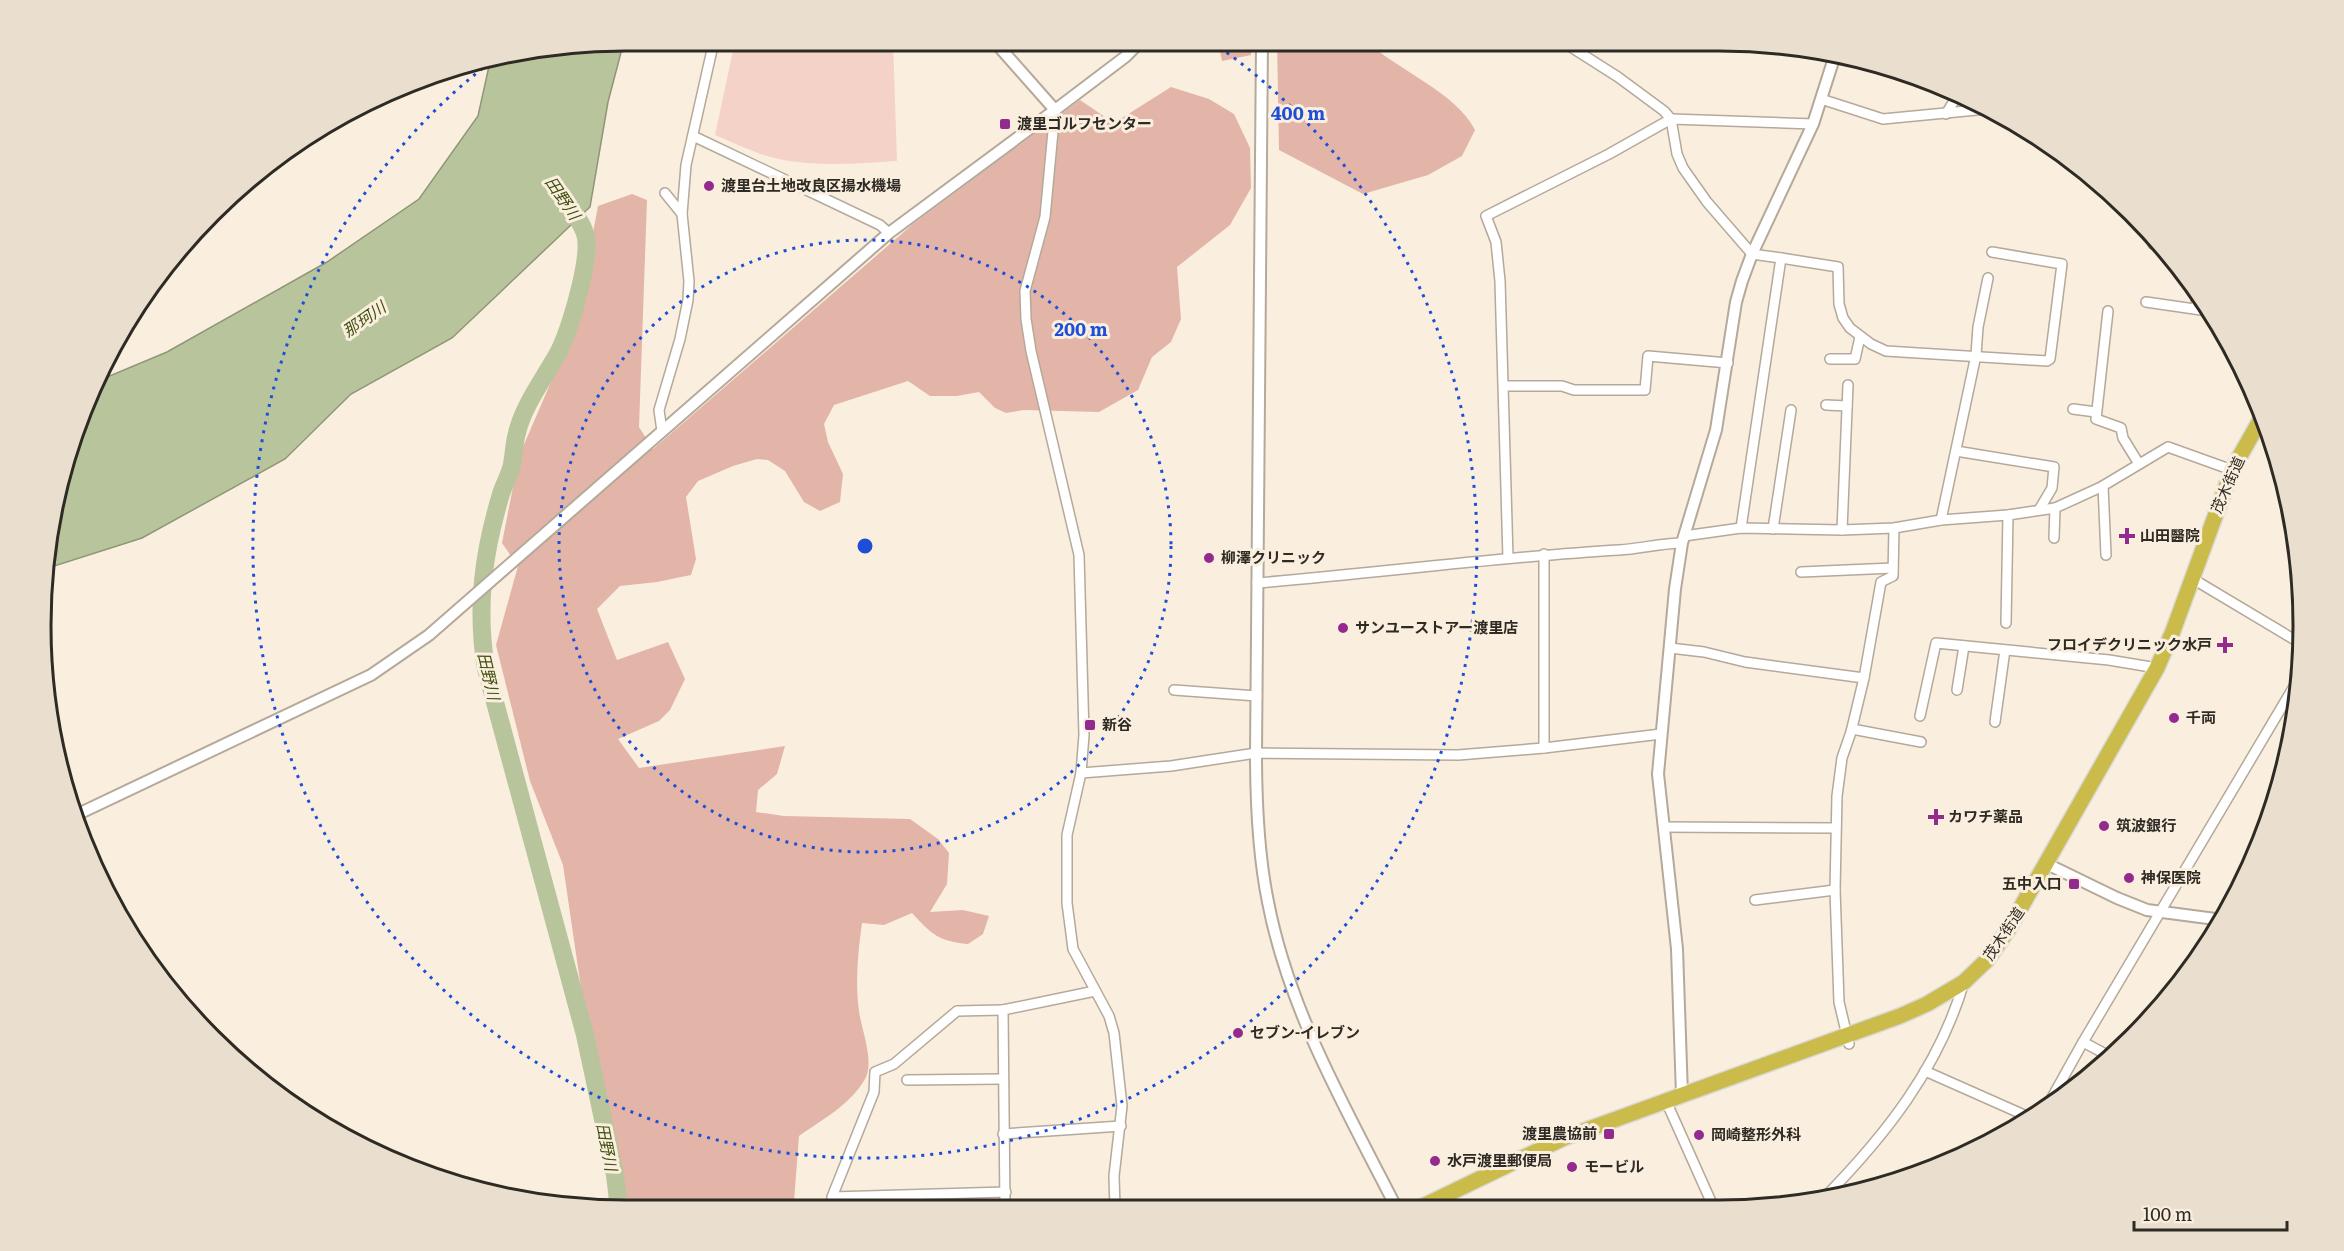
<svg xmlns="http://www.w3.org/2000/svg" width="2344" height="1251" font-family="Literata,'Noto Sans JP',serif">
<rect width="100%" height="100%" fill="#faefde"/>
<!-- green -->
<path fill="#f5d2c8" d="M735,41H893L897,161C854,164 805,168 763,155C747,149 731,142 715,135Z"/>
<!-- forest -->
<g fill="#e3b4a8">
<path d="M1218,41H1253L1251,55L1222,61Z"/>
<path d="M1277,41H1366C1396,69 1457,93 1475,130L1462,156L1428,175L1363,194L1279,150Z"/>
<path d="M1171,87L1209,99L1234,114L1250,148L1251,188L1230,225L1177,267L1181,319L1171,342L1152,357L1138,390L1099,412L1024,410L1006,413L995,408L979,392L957,396H930L908,381L834,405L824,424L828,442L843,474L840,502L820,511L804,502L785,471L768,460L757,459L733,466L698,481L686,497L696,559L691,575L657,582L620,586L597,609L617,660L668,642L685,679L670,710L659,721L618,739L639,768L785,746L777,774L758,790L756,812L784,816L910,819L938,839L949,853L947,884L930,912L963,910L989,916L983,934L968,944C939,941 932,935 912,913L884,925L862,923C858,952 855,981 859,1011C861,1028 875,1062 865,1079C850,1105 823,1119 799,1136L794,1201L797,1209H628L581,988L563,865L530,781L496,645L518,566L502,543L519,456L576,324L598,206L632,194L647,200L639,427L653,449L913,224L1080,100L1114,123Z"/>
</g>
<!-- water -->
<path fill="#b8c59c" stroke="#8f9678" stroke-width="1.5" d="M624,41L608,102L590,207L452,338L351,394L285,459L142,538L45,569L60,474L85,401L95,382L167,352L327,262L419,199L478,116L491,57L512,52Z"/>
<g fill="none" stroke-linecap="round" stroke-linejoin="round">
<!-- river -->
<path stroke="#b8c59c" stroke-width="18" d="M564,199C572,211 584,224 586,238C590,263 568,339 554,360C541,383 523,407 517,433C514,443 514,454 512,464C510,475 504,484 501,494C483,554 476,607 486,669L585,1035L615,1175L619,1209"/>
<!-- minor casing -->
<g stroke="#b4a99a" stroke-width="12">
<g id="minor">
<path d="M1563,42L1618,77L1664,111L1671,119L1677,154L1683,168L1707,202L1752,254L1781,258L1741,528"/>
<path d="M1821,99L1883,119L1987,109"/>
<path d="M1055,110L1045,217L1025,291L1026,319L1031,351L1079,555L1084,735L1081,773L1067,835V903L1073,949L1109,1016L1114,1033L1122,1106L1114,1176L1115,1208"/>
<path d="M1946,114L1957,96"/>
<path d="M693,136L880,225L889,233"/>
<path d="M665,193L682,214L686,165L714,41"/>
<path d="M2153,244H2159"/>
<path d="M1781,258L1838,267L1839,304L1843,318L1850,328L1871,344L1886,351L2047,361L2050,359L2062,264L1992,252"/>
<path d="M2146,302L2208,311"/>
<path d="M2196,309L2197,293"/>
<path d="M2108,311L2096,419L2121,428L2123,438L2139,464"/>
<path d="M1830,359H1855L1860,337"/>
<path d="M1504,386H1562L1574,390H1645L1648,356L1728,363"/>
<path d="M1826,405L1847,406"/>
<path d="M2073,409L2096,412"/>
<path d="M662,431L659,410L680,339L688,300L689,281L682,214"/>
<path d="M1956,451L2054,467L2052,488L2039,510"/>
<path d="M2103,486L2106,555"/>
<path d="M1941,520L1976,355L1978,327L1988,278"/>
<path d="M1773,529L1791,410"/>
<path d="M1842,530L1848,385"/>
<path d="M1684,536L1741,528L1842,530L1894,528L1941,520L2008,515L2055,508L2101,487L2168,447L2232,470"/>
<path d="M2054,538L2055,508"/>
<path d="M1508,558L1500,281L1496,242L1486,216L1609,154L1671,119L1813,124"/>
<path d="M1801,572L1893,568"/>
<path d="M2193,579L2300,643"/>
<path d="M1257,583C1378,573 1498,557 1619,550C1640,549 1661,543 1682,543"/>
<path d="M2006,623L2008,515"/>
<path d="M1670,648L1704,652L1745,662L1864,678"/>
<path d="M1174,690L1257,696"/>
<path d="M1957,690L1964,646"/>
<path d="M1920,716L1936,643L2109,660L2157,668"/>
<path d="M1995,722L2005,650"/>
<path d="M1852,729L1921,742"/>
<path d="M1544,748V554"/>
<path d="M1081,773L1171,766L1256,753L1458,755L1544,748L1661,734"/>
<path d="M1664,827L1835,828"/>
<path d="M1755,900L1835,890"/>
<path d="M1003,1010L957,1011L894,1064L875,1072L874,1092L832,1197L1006,1192"/>
<path d="M2083,1042L2111,1057"/>
<path d="M1849,1044L1839,1002L1835,890L1837,796L1842,758L1851,732L1864,678L1881,582L1893,576L1894,528"/>
<path d="M1925,1071L2031,1118"/>
<path d="M907,1080L1003,1079"/>
<path d="M1666,1101L1713,1206"/>
<path d="M2044,1112L2083,1042L2299,678"/>
<path d="M1003,1134L1121,1126"/>
<path d="M1823,1199C1885,1136 1939,1068 1964,982"/>
<path d="M1005,1208L1003,1010L1095,991"/>
</g>
</g>
<!-- tertiary casing -->
<g stroke="#b4a99a" stroke-width="14">
<g id="tertiary">
<path d="M994,41L1055,110"/>
<path d="M1262,41L1256,753C1256,803 1258,853 1268,902C1289,1011 1346,1109 1396,1207"/>
<path d="M74,816L371,675L429,635L889,233L1055,110L1125,57L1141,41"/>
<path d="M2047,864L2117,898L2147,910L2223,920"/>
<path d="M1682,1095L1677,949L1658,774L1675,589L1682,543L1716,430L1736,302L1742,281L1752,254L1813,124L1835,55"/>
</g>
</g>
<!-- trunk casing -->
<g stroke="#d9d9d8" stroke-width="18">
<path id="trunk" d="M1421,1207L1564,1138L1900,1016L1927,1004L1964,982L1988,959L2008,930L2157,668L2173,631L2232,470L2262,417"/>
</g>
<!-- minor -->
<use href="#minor" stroke="#fff" stroke-width="9"/>
<!-- tertiary -->
<use href="#tertiary" stroke="#fff" stroke-width="10"/>
<!-- trunk -->
<use href="#trunk" stroke="#cbbb4a" stroke-width="15"/>
</g>
<!-- distance rings -->
<g fill="none" stroke="#1d4ed8" stroke-width="3" stroke-dasharray="3 6">
<circle cx="865" cy="546" r="306"/>
<path d="M1212 42A612 612 0 1 1 497 57"/>
</g>
<!-- markers -->
<g fill="#932a8d" stroke="#faefde" stroke-width="2">
<rect x="999" y="118" width="12" height="12" rx="3"/>
<circle cx="709" cy="186" r="6"/>
<path d="M2124 527h6v6h6v6h-6v6h-6v-6h-6v-6h6z"/>
<circle cx="1209" cy="558" r="6"/>
<circle cx="1343" cy="628" r="6"/>
<path d="M2222 636h6v6h6v6h-6v6h-6v-6h-6v-6h6z"/>
<circle cx="2174" cy="718" r="6"/>
<rect x="1084" y="719" width="12" height="12" rx="3"/>
<path d="M1933 808h6v6h6v6h-6v6h-6v-6h-6v-6h6z"/>
<circle cx="2104" cy="826" r="6"/>
<circle cx="2129" cy="878" r="6"/>
<rect x="2068" y="878" width="12" height="12" rx="3"/>
<circle cx="1238" cy="1033" r="6"/>
<rect x="1603" y="1128" width="12" height="12" rx="3"/>
<circle cx="1699" cy="1135" r="6"/>
<circle cx="1435" cy="1161" r="6"/>
<circle cx="1572" cy="1167" r="6"/>
</g>
<g text-anchor="middle" stroke-width="6" stroke-linejoin="round" paint-order="stroke">
<!-- poi labels -->
<g font-size="15" font-weight="bold" fill="#2e2a24" stroke="#faefde" text-anchor="start">
<text x="1017" y="129">渡里ゴルフセンター</text>
<text x="721" y="191">渡里台土地改良区揚水機場</text>
<text x="2140" y="541">山田醫院</text>
<text x="1221" y="563">柳澤クリニック</text>
<text x="1355" y="633">サンユーストアー渡里店</text>
<text x="2212" y="650" text-anchor="end">フロイデクリニック水戸</text>
<text x="2186" y="723">千両</text>
<text x="1102" y="730">新谷</text>
<text x="1948" y="822">カワチ薬品</text>
<text x="2116" y="831">筑波銀行</text>
<text x="2141" y="883">神保医院</text>
<text x="2062" y="889" text-anchor="end">五中入口</text>
<text x="1250" y="1038">セブン-イレブン</text>
<text x="1597" y="1139" text-anchor="end">渡里農協前</text>
<text x="1711" y="1140">岡崎整形外科</text>
<text x="1447" y="1166">水戸渡里郵便局</text>
<text x="1584" y="1172">モービル</text>
</g>
<!-- street labels -->
<g font-size="15" fill="#2e2a24" stroke="#faefde">
<text transform="translate(2228 485) rotate(-66)" y="5">茂木街道</text>
<text transform="translate(2004 934) rotate(-56)" y="5">茂木街道</text>
</g>
<!-- water labels -->
<g font-size="16" font-style="italic" fill="#425111" stroke="#faefde">
<text transform="translate(563 198) rotate(56)" y="6">田野川</text>
<text transform="translate(364 319) rotate(-35)" y="6">那珂川</text>
<text transform="translate(489 676) rotate(77)" y="6">田野川</text>
<text transform="translate(607 1147) rotate(79)" y="6">田野川</text>
</g>
</g>
<!-- crop -->
<path d="M0 0H2344V1251H0ZM625 51H1719A574 574 0 0 1 2293 625V626A574 574 0 0 1 1719 1200H625A574 574 0 0 1 51 626V625A574 574 0 0 1 625 51Z" fill="#eadfcf" fill-rule="evenodd"/>
<path fill="none" stroke="#2e2a24" stroke-width="3" d="M625 51H1719A574 574 0 0 1 2293 625V626A574 574 0 0 1 1719 1200H625A574 574 0 0 1 51 626V625A574 574 0 0 1 625 51Z"/>
<circle cx="865" cy="546" r="9" fill="#1d4ed8" stroke="#faefde" stroke-width="3"/>
<g font-size="18" text-anchor="middle" font-weight="bold" fill="#1d4ed8" stroke="#faefde" stroke-width="6" stroke-linejoin="round" paint-order="stroke">
<text x="1298" y="120">400 m</text>
<text x="1081" y="336">200 m</text>
</g>
<!-- scale -->
<path d="M2134 1221v9h153v-9" fill="none" stroke="#2e2a24" stroke-width="3"/>
<text x="2143" y="1221" font-size="18" fill="#2e2a24" stroke="#faefde" stroke-width="4.5" paint-order="stroke">100 m</text>
</svg>
